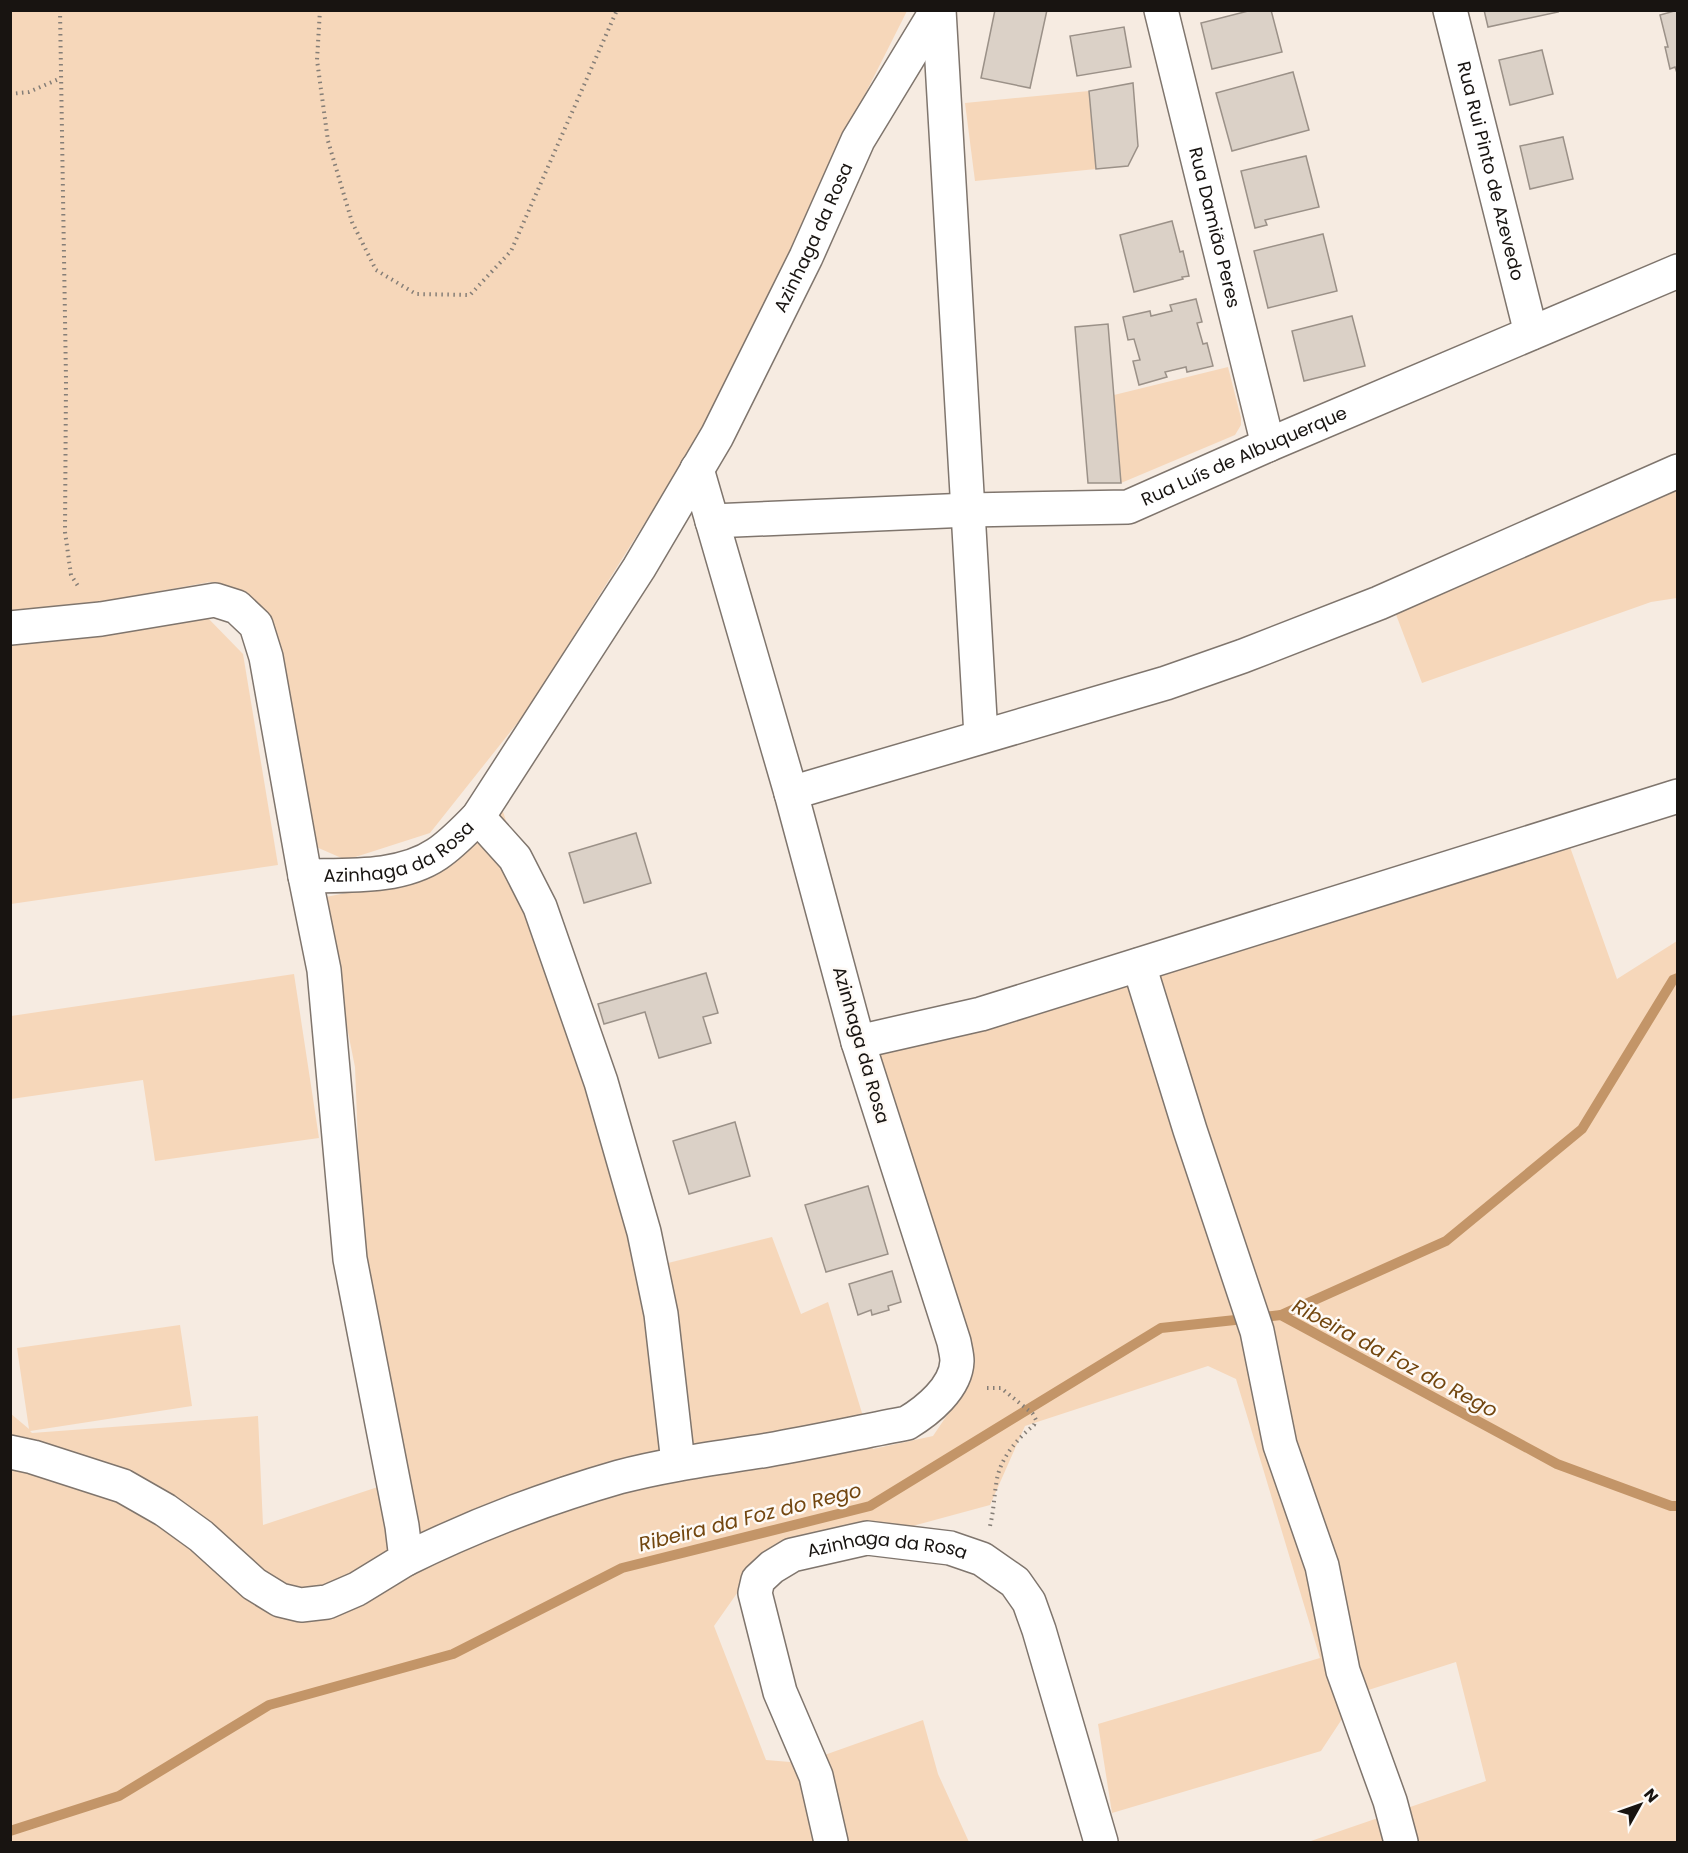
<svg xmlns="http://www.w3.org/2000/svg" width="1688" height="1853" font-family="Poppins,sans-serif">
<rect width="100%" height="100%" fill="#f6ebe1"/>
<!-- green -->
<g fill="#f6d7ba">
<path d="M11,11H907L852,120L735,379L526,712L430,833L346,860L314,846L248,596L210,582L11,618Z"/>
<path d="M1089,91L1096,169L975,181L965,103Z"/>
<path d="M1228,367L1241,418V425L1235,435L1121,483L1114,395Z"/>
<path d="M1677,481V598L1651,602L1422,683L1392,604Z"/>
<path d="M204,614L243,654L278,865L11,904V646Z"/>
<path d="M499,799L648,1268L772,1237L801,1314L828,1302L873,1449L933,1436L970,1381L871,1055L1570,847L1617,979L1677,941V1842H1308L1486,1781L1456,1662L1359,1693L1321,1751L1112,1813L1098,1724L1320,1658L1236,1379L1208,1366L1025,1426L990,1505L754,1569L714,1626L766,1760L802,1763L923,1720L938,1774L969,1842H11L10,1413L29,1429L17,1348L180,1325L192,1406L30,1431L32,1433L258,1416L263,1525L405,1478L362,1246L355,1067L321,898L436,875Z"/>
<path d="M294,974L319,1138L155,1161L143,1080L11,1099V1016Z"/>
</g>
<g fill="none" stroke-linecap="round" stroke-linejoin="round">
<!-- stream -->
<g stroke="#c39568" stroke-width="10">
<path d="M1281,1315L1446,1241L1582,1129L1673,980L1678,978"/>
<path d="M10,1831L119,1796L269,1705L453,1654L622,1568L870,1506L1161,1328L1281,1315L1557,1464L1671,1506H1678"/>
</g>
</g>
<!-- building -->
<g fill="#dbd1c7" stroke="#9b9188" stroke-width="1.5">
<path d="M995,10H1047L1030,88L981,78Z"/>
<path d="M1252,10H1271L1282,52L1212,69L1201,23Z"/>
<path d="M1484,10H1557L1558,12L1488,27Z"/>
<path d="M1678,10V76L1675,67L1670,69L1665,47H1668L1660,15Z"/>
<path d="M1124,27L1131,67L1077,76L1070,36Z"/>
<path d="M1542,50L1553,94L1510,105L1499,60Z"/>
<path d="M1293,72L1309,130L1232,151L1216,93Z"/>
<path d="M1133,83L1138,146L1128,166L1096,169L1089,91Z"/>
<path d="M1563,137L1573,179L1530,189L1520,146Z"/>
<path d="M1306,156L1319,207L1265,220L1267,225L1255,228L1241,171Z"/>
<path d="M1172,221L1180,252L1183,251L1189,276L1182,277L1183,279L1134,292L1120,235Z"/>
<path d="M1323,234L1337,291L1268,308L1254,251Z"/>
<path d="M1196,299L1202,322L1197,323L1203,344L1207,343L1213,366L1187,372L1186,367L1165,372L1167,377L1139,385L1133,361L1140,360L1134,339L1128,340L1123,317L1150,311L1151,316L1172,311L1170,305Z"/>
<path d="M1352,316L1365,366L1304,381L1292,331Z"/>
<path d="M1108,324L1121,483H1088L1075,327Z"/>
<path d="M636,833L651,883L584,903L569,853Z"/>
<path d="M706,973L718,1013L703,1017L711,1043L659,1058L645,1012L604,1024L598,1004Z"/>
<path d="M735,1122L750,1176L689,1194L673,1141Z"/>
<path d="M868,1186L888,1254L826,1272L805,1205Z"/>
<path d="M892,1271L901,1302L888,1306L889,1310L872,1315L871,1310L858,1315L849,1284Z"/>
</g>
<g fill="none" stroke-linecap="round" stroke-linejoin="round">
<!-- street casing -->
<g stroke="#7f756d" stroke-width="36">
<g id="street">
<path d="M939,10L981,736"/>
<path id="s1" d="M1161,10L1268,445"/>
<path id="s2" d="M1450,10L1531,333"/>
<path id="s3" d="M712,521L969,510L1128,507L1268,445L1678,271"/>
<path id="s4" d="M10,628L101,619L215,600L237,607L256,625L266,657L305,876C347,875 400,879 437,854C452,844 465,830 478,817L639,568L717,436L806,257L858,140L937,10"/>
<path d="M791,793L1166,683L1243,656L1379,603L1678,471"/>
<path d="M478,817L515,858L540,907L601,1082L644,1232L661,1314L678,1463"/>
<path d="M1139,965L1190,1130L1257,1331L1280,1445L1322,1566L1343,1671L1390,1801L1401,1842"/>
<path d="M858,1042L981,1014L1678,796"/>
<path d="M10,1452L33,1457L123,1486L165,1510L201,1536L254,1584L280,1600L301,1605L327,1602L357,1589L406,1559L402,1526L350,1259L324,970L305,876"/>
<path d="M406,1559C475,1525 546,1498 619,1477C668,1464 718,1458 768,1450C814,1442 860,1432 907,1423C927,1411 956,1388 957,1361C957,1355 955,1348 954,1342L858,1042L791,793L697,469"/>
<path id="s5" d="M831,1842L816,1776L780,1692L755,1593L758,1580L772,1567L792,1555L867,1538L950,1548L982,1559L1015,1582L1029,1602L1039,1630L1101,1842"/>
</g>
</g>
<!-- path -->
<g stroke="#857e77" stroke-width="4" stroke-dasharray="1.5 4.5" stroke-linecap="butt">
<path d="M60,10L66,380L65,532L71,575L78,586"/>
<path d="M320,10L317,60L328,141L352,222L376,270L416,294L470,295L511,251L617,10"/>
<path d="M10,94L29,92L61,78"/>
<path d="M987,1388H1001L1033,1414L1036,1420L1034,1425C1018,1438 1001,1457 997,1479C994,1495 994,1510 990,1526"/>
</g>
<!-- street -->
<use href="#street" stroke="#fff" stroke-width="33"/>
</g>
<g text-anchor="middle" stroke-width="5" stroke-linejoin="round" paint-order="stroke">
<!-- street labels -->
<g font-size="18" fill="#181411" stroke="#fefaf6">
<text dy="6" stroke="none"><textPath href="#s2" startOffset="166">Rua Rui Pinto de Azevedo</textPath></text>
<text dy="6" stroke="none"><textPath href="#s1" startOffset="224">Rua Damião Peres</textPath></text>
<text dy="6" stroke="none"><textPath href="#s4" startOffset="1374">Azinhaga da Rosa</textPath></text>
<text dy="6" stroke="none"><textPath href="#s3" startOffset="543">Rua Luís de Albuquerque</textPath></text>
<text dy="6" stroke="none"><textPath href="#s4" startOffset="612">Azinhaga da Rosa</textPath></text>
<text transform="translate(861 1045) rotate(74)" y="6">Azinhaga da Rosa</text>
<text dy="6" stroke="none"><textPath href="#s5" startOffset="414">Azinhaga da Rosa</textPath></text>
</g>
<!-- water labels -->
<g font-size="20" font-style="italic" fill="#72460f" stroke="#fefaf6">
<text transform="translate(1395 1358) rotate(28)" y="7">Ribeira da Foz do Rego</text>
<text transform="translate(750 1517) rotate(-14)" y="7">Ribeira da Foz do Rego</text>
</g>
</g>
<!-- border -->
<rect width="1688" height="1853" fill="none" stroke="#181411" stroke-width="24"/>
<!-- north arrow -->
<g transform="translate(1640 1805) rotate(50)" stroke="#fefaf6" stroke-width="4.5" paint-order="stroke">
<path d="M0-4.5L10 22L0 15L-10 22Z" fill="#181411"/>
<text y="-9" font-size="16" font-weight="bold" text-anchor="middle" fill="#181411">N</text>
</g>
</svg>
